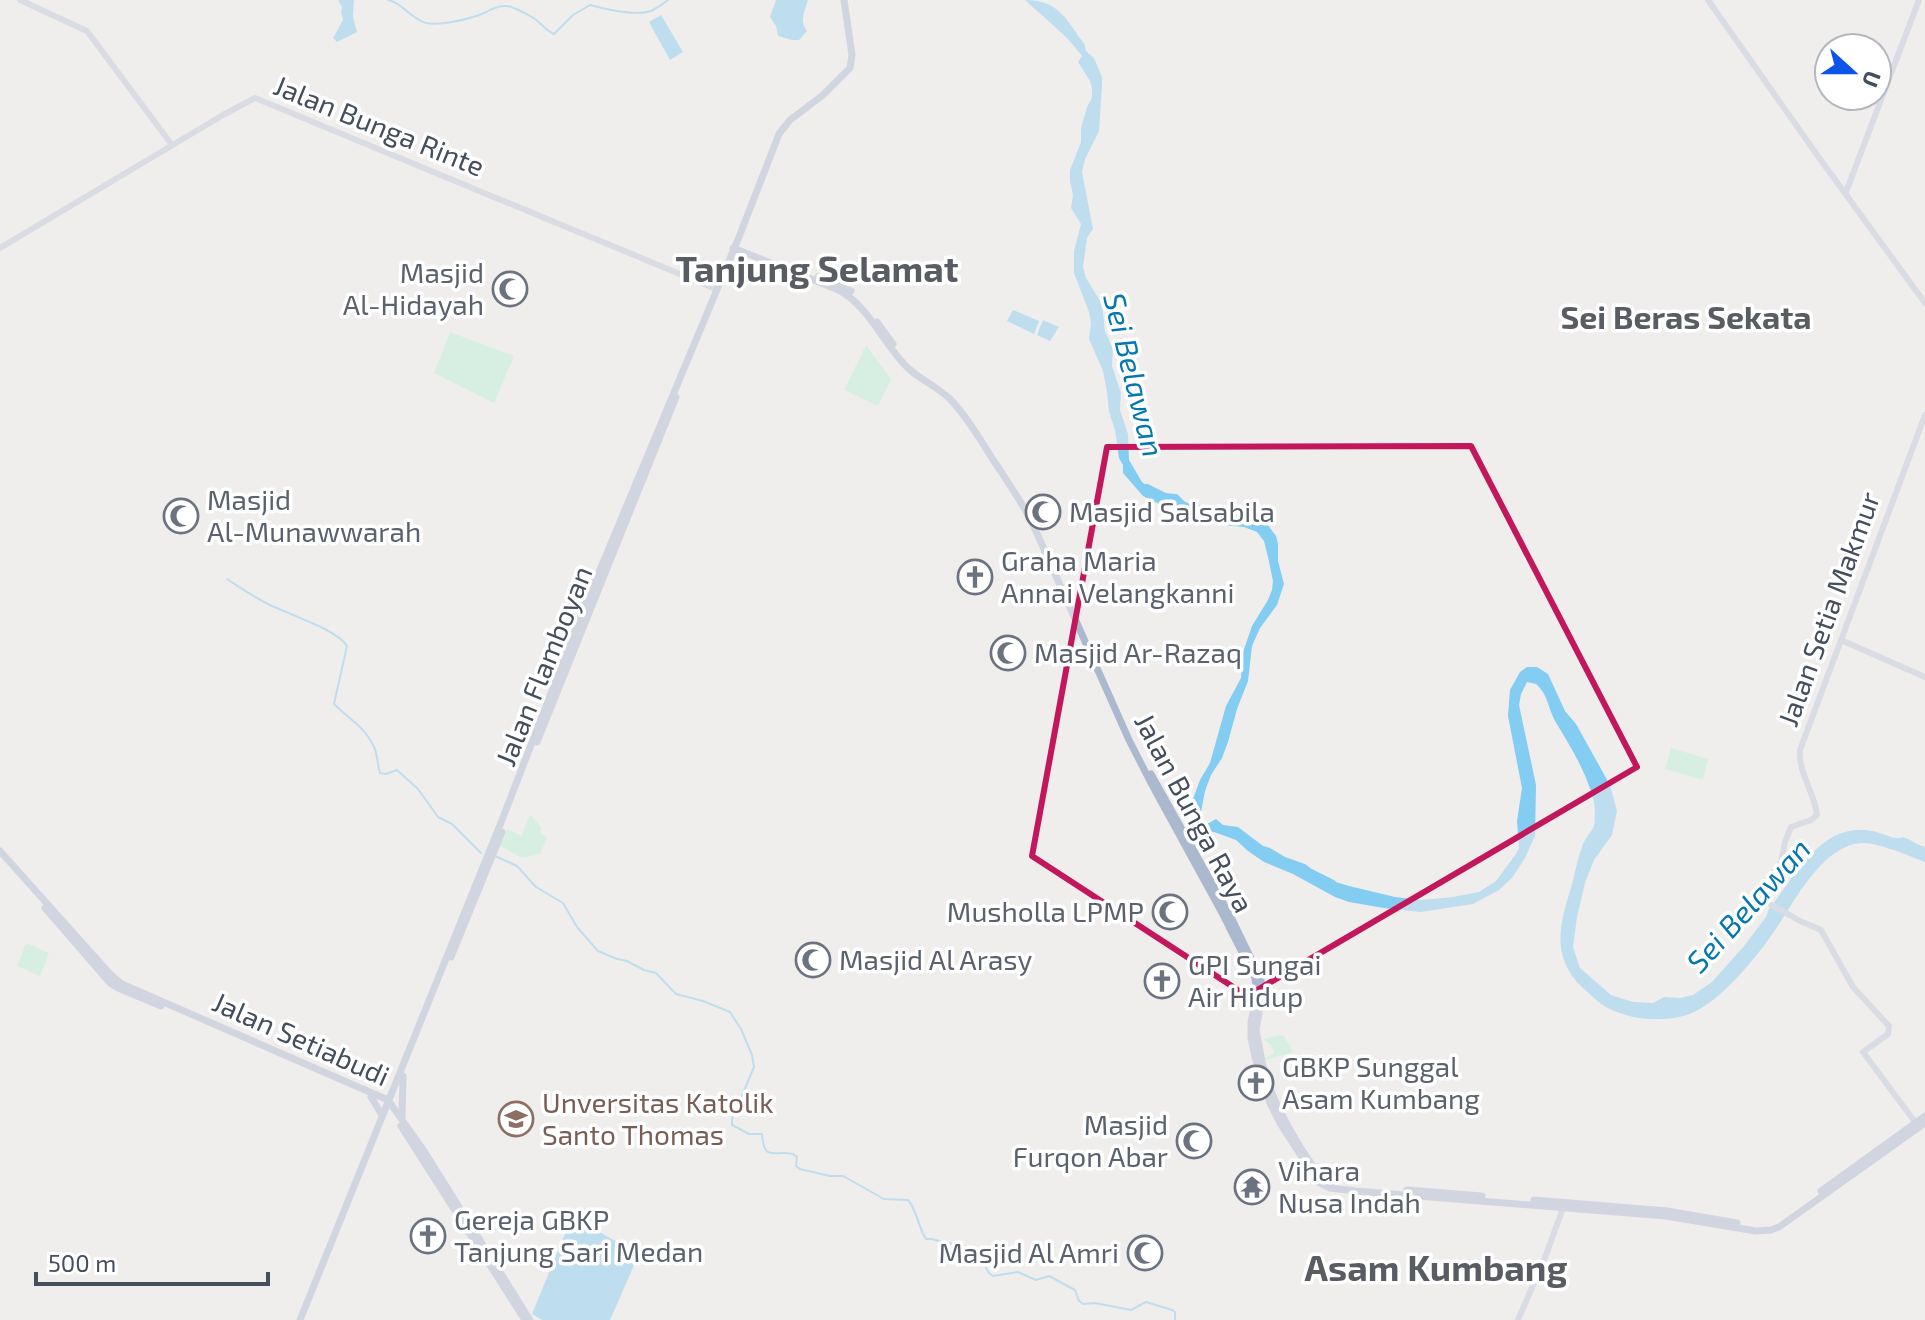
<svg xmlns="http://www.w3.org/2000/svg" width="1925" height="1320" font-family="'Exo 2',sans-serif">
<rect width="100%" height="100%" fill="#f0eded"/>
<!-- green -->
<g fill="#b8f2d5">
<path d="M450,332L514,356L494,403L434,373Z"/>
<path d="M866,345L891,379L878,406L844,390Z"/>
<path d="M1671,748L1708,759L1703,780L1665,769Z"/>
<path d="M530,815L541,827L540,832L547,838L540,854L522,858L500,846L507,829L521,836Z"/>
<path d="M26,943L49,953L40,976L17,966Z"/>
<path d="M1279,1035L1284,1036L1293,1052L1266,1060V1058L1274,1053L1272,1046L1263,1039Z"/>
</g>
<!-- water -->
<g fill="#82cdf1">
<path d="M338,0H354L353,17L357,32L337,42L333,38L343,20L341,12L342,7Z"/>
<path d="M776,0H808C805,11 799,20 807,31L799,40H792L778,36L776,26L770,17Z"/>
<path d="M1025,0C1060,0 1066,20 1085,45L1086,51L1094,58L1102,77V85L1099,131L1085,159L1082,172L1093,229L1087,238L1083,267L1086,278L1102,304L1105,331L1113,349L1112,366L1121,393L1120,410L1128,434L1129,460L1142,482L1155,492L1167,498L1177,499L1189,510H1210L1228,515L1244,512L1264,520L1276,536L1278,544V561L1284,584L1277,605L1260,628L1252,646L1248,681L1237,709L1228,742L1222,758L1211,775L1205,791L1201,812L1204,823H1209L1216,819L1223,825L1238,827L1263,846L1270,848L1285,857L1305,864L1323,878L1349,886L1395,897L1421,900L1453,897L1479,892L1496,881L1516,854L1519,848L1517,821L1522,788L1508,716L1510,690L1520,672L1527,667H1537L1548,674L1565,711L1576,724L1610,785L1617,811L1612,835L1594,860L1585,883L1577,917L1573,947L1580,968L1611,995L1633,1002L1653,1003L1664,997L1680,998L1693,995L1712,982L1744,946L1766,917L1769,909C1795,876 1822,821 1872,831C1880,832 1888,837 1896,838C1904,839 1900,835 1908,839C1914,842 1918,845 1925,847V862C1910,856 1877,842 1861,843C1820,846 1792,907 1771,936C1754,960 1721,1000 1694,1012C1670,1023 1636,1021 1612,1010C1600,1005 1593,997 1583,988C1551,958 1559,926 1571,888C1575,874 1577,860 1582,847C1584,839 1591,833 1594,826C1595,822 1595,807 1594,802C1594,801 1591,792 1591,791C1582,765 1569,744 1555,721C1548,708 1548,694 1536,684L1527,682L1521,694L1519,705L1536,785L1535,836L1525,858L1512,878L1499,890L1473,904L1421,912L1384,908L1349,902L1335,897L1293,874L1264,862L1248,851L1236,840L1214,832L1200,836C1190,831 1185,822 1186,811L1190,807L1200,780L1210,763L1226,706L1241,678L1243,652L1252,626L1268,600L1272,590L1273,581L1268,557L1264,541L1257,532L1244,527L1224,525L1212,518L1190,517L1176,507H1165L1143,496L1123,473V465L1119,458L1115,430L1109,412L1107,392L1103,371L1089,339L1091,323L1089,312L1074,273V251L1081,224L1071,208L1073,195L1070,181V170L1081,142V128L1087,107L1092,98V89L1090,81L1078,62L1082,56C1065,33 1044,18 1025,0Z"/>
<path d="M661,15L683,52L670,60L649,22Z"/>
<path d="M1013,310L1039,321L1034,334L1007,321Z"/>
<path d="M1043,320L1059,327L1050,341L1037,335Z"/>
<path d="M572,1217L639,1254L610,1320H542L532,1314Z"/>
</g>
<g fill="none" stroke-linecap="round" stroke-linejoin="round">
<!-- stream -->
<g stroke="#82cdf1" stroke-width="2">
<path d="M388,0C403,3 411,19 426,23C440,26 469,19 482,14C489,11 497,5 506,6C512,6 529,15 535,19C542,24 546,31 554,34L573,15L590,5C605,9 636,16 651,11C657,8 663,4 668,0"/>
<path d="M227,579C241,588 255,598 270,605C288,614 338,630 347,646L334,704C349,719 365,727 374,747C378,755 377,764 380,773L386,774L397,770L418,789L438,817L452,824L481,853"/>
<path d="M495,856L517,866L536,887L563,903L577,927L598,951L617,959L627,961L644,970L656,973L676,994L703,1001L730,1012L741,1029L752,1055L754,1067L732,1119V1125L749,1134H762C764,1162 773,1150 793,1154L797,1157L796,1166L800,1169L830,1176H843L884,1199L908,1200C917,1210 918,1227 926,1239H932C943,1243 975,1246 982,1254C988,1263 982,1269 993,1276L1018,1272L1036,1280L1049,1276L1075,1290L1079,1301L1083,1304L1095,1303L1131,1310L1146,1302L1172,1310L1175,1312V1320"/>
</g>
<!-- river -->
<g stroke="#82cdf1" stroke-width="6">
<path d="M1147,487L1165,496L1176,497L1183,504L1189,507L1209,509L1232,516"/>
<path d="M1311,872L1333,883"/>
</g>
<!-- secondary -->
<g stroke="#bec8d8" stroke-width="6">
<path d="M20,0L87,31L172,145"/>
<path d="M1708,0L1820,159L1925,303"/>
<path d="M1846,192L1919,0"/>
<path d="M0,248L223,115L255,98L716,289"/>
<path d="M1841,640L1925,677"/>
<path d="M1759,890L1781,863L1785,842L1791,827L1811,820L1817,815C1815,793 1798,773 1800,750L1925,415"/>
<path d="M1759,890L1758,894L1763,900L1800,921L1821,930L1853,987L1889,1026L1888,1034L1863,1052L1918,1126"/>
<path d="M1518,1320L1546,1255L1564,1205"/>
</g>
<!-- primary -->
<g stroke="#abb9cf" stroke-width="7">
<path d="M733,248L836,289C867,303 882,341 905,365C918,379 935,385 949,398C966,415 979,438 992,458C1005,478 1019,498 1031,520L1129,740L1151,783L1221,911L1255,978L1257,994L1251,1022V1038L1256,1061L1270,1103L1280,1123L1318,1182L1330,1188L1356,1191L1666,1216L1756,1231L1771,1230L1779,1227L1925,1123"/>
<path d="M818,277L851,291"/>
<path d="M877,322L893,344"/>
<path d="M537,742L676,397"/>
<path d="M1151,774L1231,917L1261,979L1262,995L1256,1030L1264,1072"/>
<path d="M0,851L111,975L122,984L388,1100L424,1151L530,1320"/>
<path d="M45,908L110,983L118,988L161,1006"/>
<path d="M451,957L502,832"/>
<path d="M1270,1088C1278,1110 1311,1173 1331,1184"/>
<path d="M371,1097L382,1115"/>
<path d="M402,1117L403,1076"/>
<path d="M401,1126L525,1320"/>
<path d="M1407,1190L1482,1196"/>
<path d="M1821,1191L1925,1116"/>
<path d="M1534,1200L1667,1211L1737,1223"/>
<path d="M300,1320L502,820L584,608L739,237L779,134L790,120L823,95L850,68L852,55L844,0"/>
</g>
</g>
<!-- marked area -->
<path d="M0 0H1925V1320H0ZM1471,446L1637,767L1247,996L1032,856L1107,447Z" fill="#f0eded" fill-opacity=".55" fill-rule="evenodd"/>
<path fill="none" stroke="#c2185b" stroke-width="6" stroke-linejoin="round" d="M1471,446L1637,767L1247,996L1032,856L1107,447Z"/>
<!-- icons -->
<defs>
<g id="mosque-ring" transform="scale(1.8)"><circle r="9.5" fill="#fff" stroke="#6b7280" stroke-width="1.5"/><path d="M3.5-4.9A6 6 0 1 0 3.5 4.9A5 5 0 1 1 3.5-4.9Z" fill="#6b7280"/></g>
<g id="church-ring" transform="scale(1.8)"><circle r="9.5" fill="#fff" stroke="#6b7280" stroke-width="1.5"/><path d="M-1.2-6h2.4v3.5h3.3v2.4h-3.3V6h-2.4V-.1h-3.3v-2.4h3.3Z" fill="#6b7280"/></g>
<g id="university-ring" transform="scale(1.8)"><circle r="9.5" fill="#fff" stroke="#8d6e63" stroke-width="1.5"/><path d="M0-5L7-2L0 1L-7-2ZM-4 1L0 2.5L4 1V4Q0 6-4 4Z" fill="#8d6e63"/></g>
<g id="temple-ring" transform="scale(1.8)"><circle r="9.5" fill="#fff" stroke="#6b7280" stroke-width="1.5"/><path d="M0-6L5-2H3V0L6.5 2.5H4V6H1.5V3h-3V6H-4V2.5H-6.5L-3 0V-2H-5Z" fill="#6b7280"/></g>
</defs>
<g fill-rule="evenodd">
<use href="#mosque-ring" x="510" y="289"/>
<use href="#mosque-ring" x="1043" y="512"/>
<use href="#mosque-ring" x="181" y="516"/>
<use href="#church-ring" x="975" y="577"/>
<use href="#mosque-ring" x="1008" y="653"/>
<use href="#mosque-ring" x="1170" y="912"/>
<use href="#mosque-ring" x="813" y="960"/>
<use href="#church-ring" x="1162" y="981"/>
<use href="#church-ring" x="1256" y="1083"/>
<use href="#university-ring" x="516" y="1119"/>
<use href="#mosque-ring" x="1194" y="1141"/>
<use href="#temple-ring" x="1252" y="1187"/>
<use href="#church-ring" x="428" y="1236"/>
<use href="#mosque-ring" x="1145" y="1253"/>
</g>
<g text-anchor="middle" stroke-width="7" stroke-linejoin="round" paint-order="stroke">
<!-- street labels -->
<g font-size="28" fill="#444e5c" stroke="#fff">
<text transform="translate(379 126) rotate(22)" y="10">Jalan Bunga Rinte</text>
<text transform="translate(1829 609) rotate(-70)" y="10">Jalan Setia Makmur</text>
<text transform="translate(544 666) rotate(-68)" y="10">Jalan Flamboyan</text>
<text transform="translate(1194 813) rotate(62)" y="10">Jalan Bunga Raya</text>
<text transform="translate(301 1039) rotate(24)" y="10">Jalan Setiabudi</text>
</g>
<!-- worship labels -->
<g font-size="28" fill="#5b616d" stroke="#fff" text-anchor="start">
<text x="484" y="283" text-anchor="end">Masjid<tspan x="484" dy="32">Al-Hidayah</tspan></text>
<text x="207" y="510">Masjid<tspan x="207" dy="32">Al-Munawwarah</tspan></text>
<text x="1069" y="522">Masjid Salsabila</text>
<text x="1001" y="571">Graha Maria<tspan x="1001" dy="32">Annai Velangkanni</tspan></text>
<text x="1034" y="663">Masjid Ar-Razaq</text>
<text x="1144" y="922" text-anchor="end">Musholla LPMP</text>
<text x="839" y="970">Masjid Al Arasy</text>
<text x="1188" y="975">GPI Sungai<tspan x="1188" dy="32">Air Hidup</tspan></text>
<text x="1282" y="1077">GBKP Sunggal<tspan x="1282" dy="32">Asam Kumbang</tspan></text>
<text x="1168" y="1135" text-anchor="end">Masjid<tspan x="1168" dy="32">Furqon Abar</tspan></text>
<text x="1278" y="1181">Vihara<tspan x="1278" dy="32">Nusa Indah</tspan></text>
<text x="454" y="1230">Gereja GBKP<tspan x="454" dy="32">Tanjung Sari Medan</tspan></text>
<text x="1119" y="1263" text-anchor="end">Masjid Al Amri</text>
</g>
<!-- education labels -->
<g font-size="28" fill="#785e54" stroke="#fff" text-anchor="start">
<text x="542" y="1113">Unversitas Katolik<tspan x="542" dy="32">Santo Thomas</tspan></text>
</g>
<!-- water labels -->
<g font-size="30" font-style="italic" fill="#0378b0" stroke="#fff">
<text transform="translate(1133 375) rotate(76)" y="10">Sei Belawan</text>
<text transform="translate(1749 906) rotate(-48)" y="10">Sei Belawan</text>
</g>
<!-- quarter labels -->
<g font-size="32" font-weight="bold" fill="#595d63" stroke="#fff">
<text x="1686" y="329">Sei Beras Sekata</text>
</g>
<!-- district labels -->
<g font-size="36" font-weight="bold" fill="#595d63" stroke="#fff">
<text x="817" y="282">Tanjung Selamat</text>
<text x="1436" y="1281">Asam Kumbang</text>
</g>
</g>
<!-- north arrow -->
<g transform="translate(1853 72) rotate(111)"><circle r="38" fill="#ffffff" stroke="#b4b8be" stroke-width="2"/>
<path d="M0-6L14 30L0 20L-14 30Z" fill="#0d54ea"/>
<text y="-12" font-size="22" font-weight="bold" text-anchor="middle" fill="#444e5c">U</text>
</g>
<!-- scale -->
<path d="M36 1272v12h232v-12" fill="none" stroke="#444e5c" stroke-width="4"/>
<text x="48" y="1272" font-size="24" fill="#444e5c" stroke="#ffffff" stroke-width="6" paint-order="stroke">500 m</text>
</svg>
